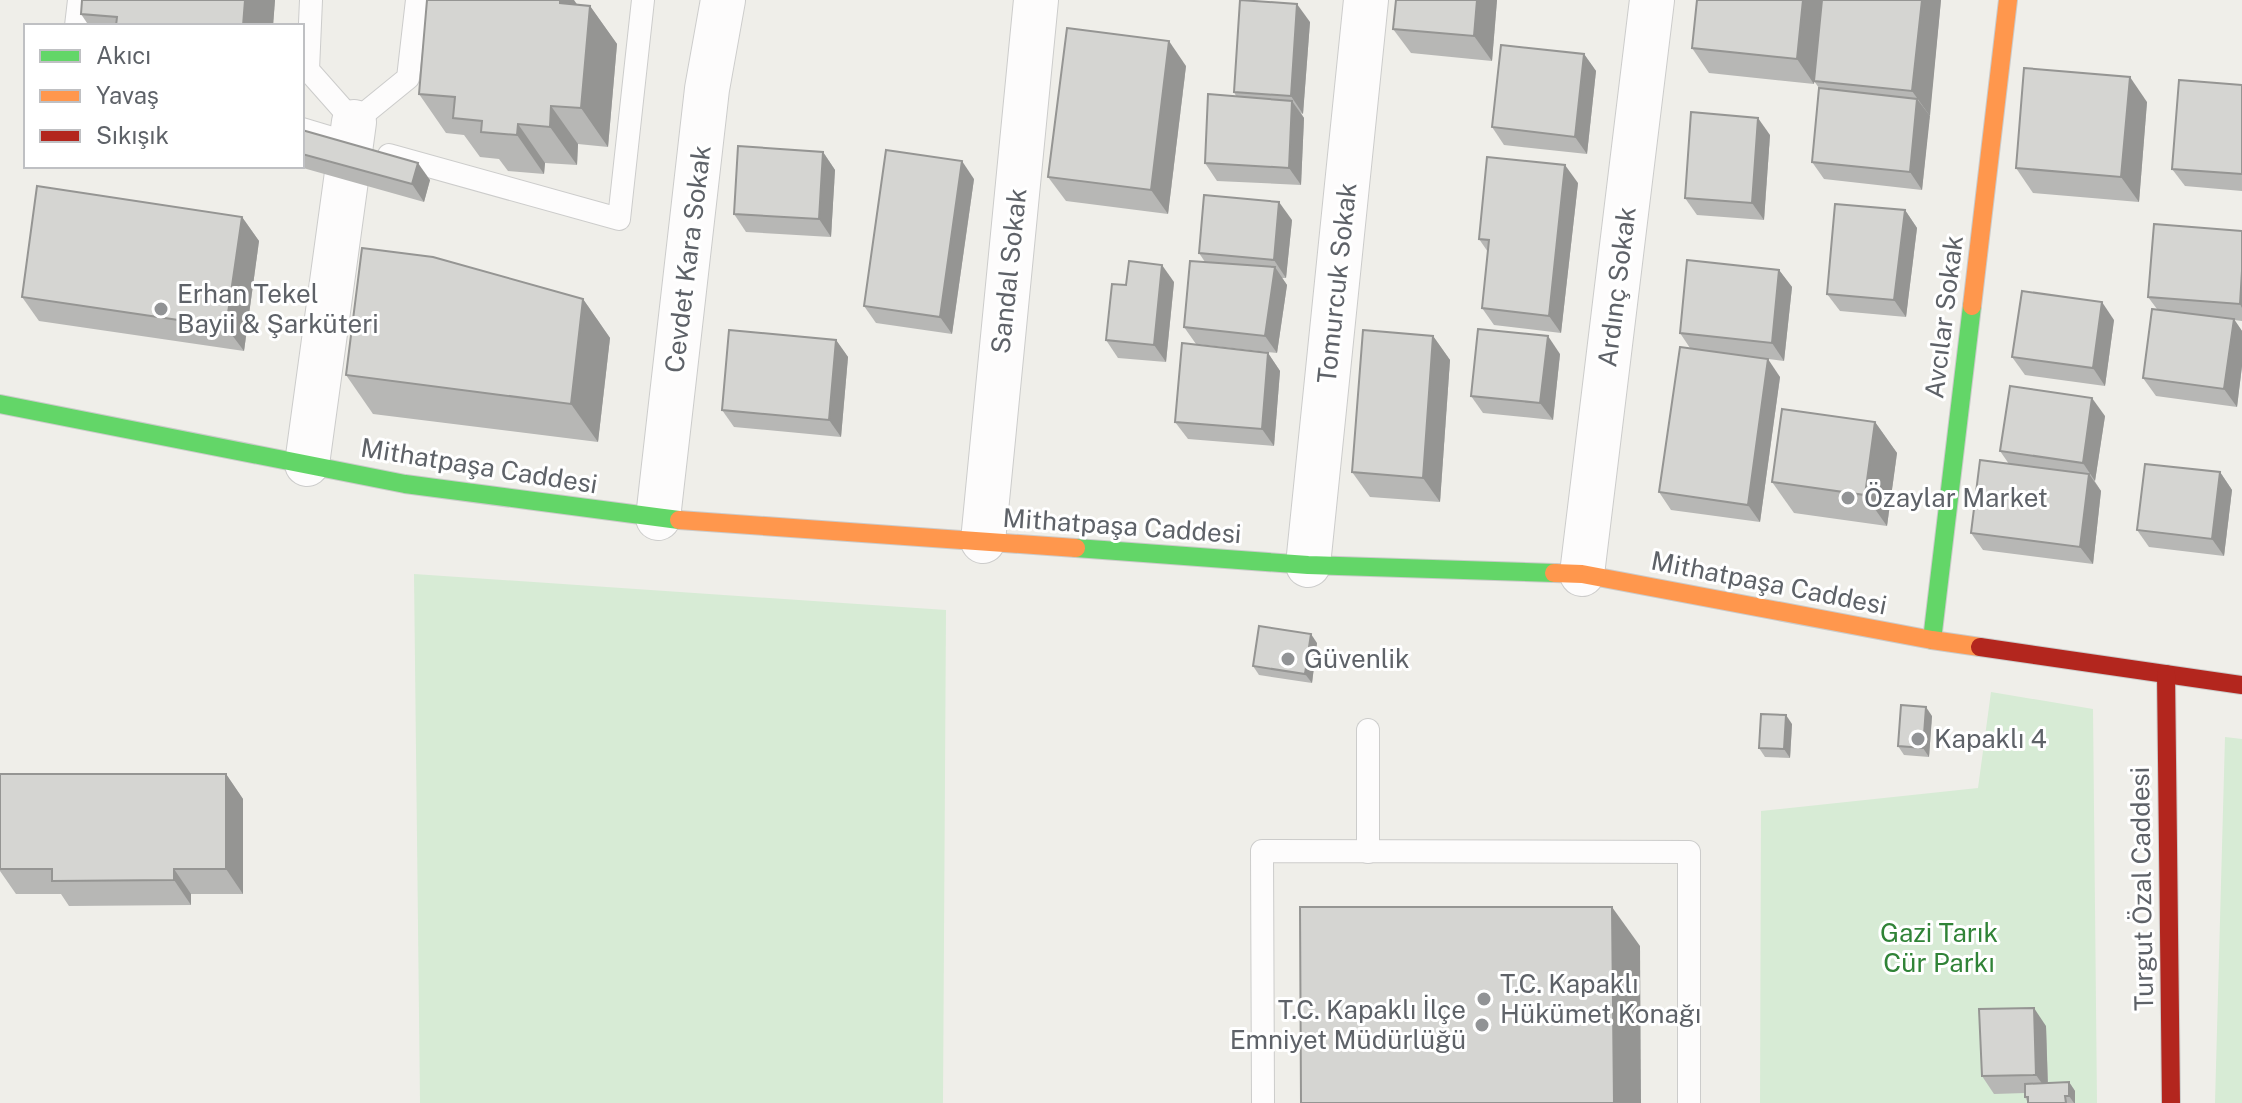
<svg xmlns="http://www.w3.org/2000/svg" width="2242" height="1103" font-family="'Public Sans',sans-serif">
<rect width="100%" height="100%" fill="#efeee9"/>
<!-- green -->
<g fill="#d7ebd5">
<path d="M414,574L946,610L943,1103H420Z"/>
<path d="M1991,692L2093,709L2097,1103H1760L1761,811L1978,788Z"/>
<path d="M2225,737L2242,739V1103H2215Z"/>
</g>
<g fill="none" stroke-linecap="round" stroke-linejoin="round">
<!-- lane casing -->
<g stroke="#cccccb" stroke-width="24">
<g id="lane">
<path d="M311,0L308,70L354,122L408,78L417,0"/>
<path d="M76,26L79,0"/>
<path d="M302,129L352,144"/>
<path d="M389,155L619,219L643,0"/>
<path d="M1368,730V852"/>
<path d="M1263,1103L1262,851L1689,852V1103"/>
</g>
</g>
<!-- street casing -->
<g stroke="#cccccb" stroke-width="46">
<g id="street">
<path d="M307,464L354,122"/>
<path d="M658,518L707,89L723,0"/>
<path d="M983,541L1036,0"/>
<path d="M1308,565L1366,0"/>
<path d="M1582,574L1652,0"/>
</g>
</g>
<!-- fast casing -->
<g stroke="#cbcbca" stroke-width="20">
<g id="fast">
<path d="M0,404L405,484L679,520"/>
<path d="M1076,548L1308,565L1554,573"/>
<path d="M1932,640L1972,306"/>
</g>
</g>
<!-- slow casing -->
<g stroke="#cbcbca" stroke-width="20">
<g id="slow">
<path d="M1972,306L2008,0"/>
<path d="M679,520L1076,548"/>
<path d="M1554,573L1582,574L1932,640L1980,647"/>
</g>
</g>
<!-- jam casing -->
<g stroke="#cbcbca" stroke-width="20">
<g id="jam">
<path d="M1980,647L2242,685"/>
<path d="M2166,674L2171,1103"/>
</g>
</g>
<!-- lane -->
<use href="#lane" stroke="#fdfcfc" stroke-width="22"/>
<!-- street -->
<use href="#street" stroke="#fdfcfc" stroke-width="44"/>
<!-- fast -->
<use href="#fast" stroke="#63d668" stroke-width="18"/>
<!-- slow -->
<use href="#slow" stroke="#ff974d" stroke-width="18"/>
<!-- jam -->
<use href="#jam" stroke="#b3261e" stroke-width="18"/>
</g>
<!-- wall -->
<g fill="#b7b7b5">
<path d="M82,0H275L273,26H89L81,14Z"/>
<path d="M1497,0L1492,61L1411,53L1393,29Z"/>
<path d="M1697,0H1941L1922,190L1824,179L1812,162L1819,88L1814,81V84L1709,73L1692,48Z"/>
<path d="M578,5L590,6L617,44L608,147L578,144L577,165L545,163L544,174L508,171L499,159L480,157L464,135L446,133L419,94Z"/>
<path d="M1310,22L1303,114L1301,113L1304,118L1301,185L1217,181L1205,163L1236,96L1234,92Z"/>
<path d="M1584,54L1596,71L1587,154L1504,145L1492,127Z"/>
<path d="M1186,66L1168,214L1066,201L1048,177Z"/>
<path d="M2242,85V191L2185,186L2172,169Z"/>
<path d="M2147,102L2139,202L2033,193L2016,168Z"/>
<path d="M302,130L430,180L424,202L296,166H302Z"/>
<path d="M1770,135L1764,220L1697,215L1685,198Z"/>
<path d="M823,152L835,170L831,237L746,232L734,214Z"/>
<path d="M974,179L952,334L876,323L864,306Z"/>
<path d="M1578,183L1561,333L1494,325L1482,308L1488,252L1479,239Z"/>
<path d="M1905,210L1917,228L1906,317L1840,311L1827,294Z"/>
<path d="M242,217L259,241L244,351L39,321L22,297Z"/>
<path d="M1292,220L1286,278H1282L1287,285L1277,353L1196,344L1184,327L1205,262L1199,253Z"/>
<path d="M2242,231V321L2234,320L2242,331V366L2237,407L2156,396L2143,378L2157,309L2148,297Z"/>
<path d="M1779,270L1792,287L1784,361L1754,357L1780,377L1760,522L1671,510L1659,492L1690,348L1680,333Z"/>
<path d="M1174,282L1166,362L1118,358L1106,340Z"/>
<path d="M583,299L610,338L598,442L373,414L346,375Z"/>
<path d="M2114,320L2105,386L2025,375L2012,357Z"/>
<path d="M1433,336L1450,360L1440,502L1370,497L1352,472Z"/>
<path d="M836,340L848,357L841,437L734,427L722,410Z"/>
<path d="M1268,353L1280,371L1274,446L1188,439L1175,422Z"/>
<path d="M1560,354L1553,420L1483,413L1471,396Z"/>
<path d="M2105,416L2095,481L2094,480L2101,491L2093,564L1983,550L1971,533L2009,464L2000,451Z"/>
<path d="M1875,422L1897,453L1887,526L1794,513L1772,482Z"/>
<path d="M2220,472L2232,490L2224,556L2149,547L2137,530Z"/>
<path d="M1317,643L1312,683L1259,675L1253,666Z"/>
<path d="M1932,716L1929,757L1904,755L1898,746Z"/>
<path d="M1792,724L1790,758L1765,757L1759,748Z"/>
<path d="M0,774H226L243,799V894H191V905L69,906L61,894H16L0,871Z"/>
<path d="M2046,1026L2048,1083L2069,1082L2075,1091V1103H2028L2025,1097V1093L1994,1094L1982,1076Z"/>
</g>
<!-- shaded-wall -->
<g fill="#959593">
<path d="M245,0H275L273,26H243Z"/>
<path d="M560,0H574L588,20L590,6L617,44L608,147L581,108L561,18Z"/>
<path d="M1477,0H1497L1492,61L1474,36Z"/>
<path d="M1803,0H1823L1814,84L1797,59Z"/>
<path d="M1922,0H1941L1930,116L1912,91Z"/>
<path d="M1297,4L1310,22L1303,114L1291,96Z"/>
<path d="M1169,41L1186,66L1168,214L1151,190Z"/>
<path d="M1584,54L1596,71L1587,154L1575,137Z"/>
<path d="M2130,77L2147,102L2139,202L2121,177Z"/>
<path d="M1917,99L1930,116L1922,190L1910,172Z"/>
<path d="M1292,101L1304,118L1301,185L1289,168Z"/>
<path d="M551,106L578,144L577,165L550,127Z"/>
<path d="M1758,118L1770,135L1764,220L1752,203Z"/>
<path d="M518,124L545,163L544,174L517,135Z"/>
<path d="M823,152L835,170L831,237L819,219Z"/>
<path d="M962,161L974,179L952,334L940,317Z"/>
<path d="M418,163L430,180L424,202L412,184Z"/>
<path d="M1565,165L1578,183L1561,333L1549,316Z"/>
<path d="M1279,202L1292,220L1286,278L1274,260Z"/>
<path d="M1905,210L1917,228L1906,317L1894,300Z"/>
<path d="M242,217L259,241L244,351L226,327Z"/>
<path d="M1162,265L1174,282L1166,362L1154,345Z"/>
<path d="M1275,267L1287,285L1277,353L1265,336Z"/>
<path d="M1779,270L1792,287L1784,361L1772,343Z"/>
<path d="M2242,271V308L2240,304Z"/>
<path d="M583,299L610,338L598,442L571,404Z"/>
<path d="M2102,302L2114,320L2105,386L2093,368Z"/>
<path d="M2234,319L2242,331V366L2237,407L2224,389Z"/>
<path d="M1433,336L1450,360L1440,502L1423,478Z"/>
<path d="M1548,336L1560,354L1553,420L1540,403Z"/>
<path d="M836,340L848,357L841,437L829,420Z"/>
<path d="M1268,353L1280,371L1274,446L1262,429Z"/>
<path d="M1768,359L1780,377L1760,522L1748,505Z"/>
<path d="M2092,398L2105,416L2095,481L2083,463Z"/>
<path d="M1875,422L1897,453L1887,526L1865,495Z"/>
<path d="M2220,472L2232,490L2224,556L2212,539Z"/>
<path d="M2089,474L2101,491L2093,564L2080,547Z"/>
<path d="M1311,634L1317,643L1312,683L1305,674Z"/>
<path d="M1926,707L1932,716L1929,757L1923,748Z"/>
<path d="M1786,715L1792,724L1790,758L1784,749Z"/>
<path d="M226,774L243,799V894L226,869Z"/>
<path d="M174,869L191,894V905L174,880Z"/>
<path d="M1612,907L1640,946L1641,1103H1614Z"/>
<path d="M2034,1008L2046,1026L2048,1092L2036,1075Z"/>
<path d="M2069,1082L2075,1091V1103H2074L2069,1096Z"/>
</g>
<!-- building -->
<g fill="#d5d5d2" stroke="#959593" stroke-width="2">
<path d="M82,0H245L243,26H116L117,17L81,14Z"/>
<path d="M427,0H560V3L590,6L581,108L551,106L550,127L518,124L517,135L481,132L482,121L453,118L455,97L419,94Z"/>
<path d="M1240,0L1297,4L1291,96L1234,92Z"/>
<path d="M1396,0H1477L1474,36L1393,29Z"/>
<path d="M1697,0H1803L1797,59L1692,48Z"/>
<path d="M1822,0H1922L1912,91L1814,81Z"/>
<path d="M1067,28L1169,41L1151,190L1048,177Z"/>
<path d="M1501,45L1584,54L1575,137L1492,127Z"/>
<path d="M2024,68L2130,77L2121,177L2016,168Z"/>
<path d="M2179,80L2242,85V174L2172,169Z"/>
<path d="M1819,88L1917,99L1910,172L1812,162Z"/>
<path d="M1208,94L1292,101L1289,168L1205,163Z"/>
<path d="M1691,112L1758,118L1752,203L1685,198Z"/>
<path d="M302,130L418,163L412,184L302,154Z"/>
<path d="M738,146L823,152L819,219L734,214Z"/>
<path d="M886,150L962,161L940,317L864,306Z"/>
<path d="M1487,157L1565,165L1549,316L1482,308L1489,240L1479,239Z"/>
<path d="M37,186L242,217L226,327L22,297Z"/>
<path d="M1204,195L1279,202L1274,260L1199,253Z"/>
<path d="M1835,204L1905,210L1894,300L1827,294Z"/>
<path d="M2154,224L2242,231V271L2240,304L2148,297Z"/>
<path d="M362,248L433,257L583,299L571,404L346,375Z"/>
<path d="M1687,260L1779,270L1772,343L1680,333Z"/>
<path d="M1129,261L1162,265L1154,345L1106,340L1112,284L1126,285Z"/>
<path d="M1190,261L1275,267L1265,336L1184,327Z"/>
<path d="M2022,291L2102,302L2093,368L2012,357Z"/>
<path d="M2152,309L2234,319L2224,389L2143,378Z"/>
<path d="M1478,329L1548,336L1540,403L1471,396Z"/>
<path d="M729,330L836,340L829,420L722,410Z"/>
<path d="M1363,330L1433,336L1423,478L1352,472Z"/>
<path d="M1182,343L1268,353L1262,429L1175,422Z"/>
<path d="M1680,347L1768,359L1748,505L1659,492Z"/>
<path d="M2010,386L2092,398L2083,463L2000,451Z"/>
<path d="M1782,409L1875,422L1865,495L1772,482Z"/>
<path d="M1980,460L2089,474L2080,547L1971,533Z"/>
<path d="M2145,464L2220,472L2212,539L2137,530Z"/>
<path d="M1259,626L1311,634L1305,674L1253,666Z"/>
<path d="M1901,705L1926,707L1923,748L1898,746Z"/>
<path d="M1761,714L1786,715L1784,749L1759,748Z"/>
<path d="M0,774H226V869H174V880L52,881V869H0Z"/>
<path d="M1300,907H1612L1614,1103H1301Z"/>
<path d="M2034,1008L2036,1075L1982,1076L1979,1009Z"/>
<path d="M2069,1082V1096H2065L2066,1103H2028V1097H2025V1084Z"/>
</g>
<!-- markers -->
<g fill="#919395" stroke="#fff" stroke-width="3">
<circle cx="161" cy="309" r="8"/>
<circle cx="1848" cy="498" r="8"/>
<circle cx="1288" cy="659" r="8"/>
<circle cx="1918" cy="739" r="8"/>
<circle cx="1484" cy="999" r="8"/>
<circle cx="1482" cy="1025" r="8"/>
</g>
<g text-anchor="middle" stroke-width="6" stroke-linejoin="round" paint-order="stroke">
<!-- street labels -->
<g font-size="26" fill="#5e6268" stroke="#fff">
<text transform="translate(688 259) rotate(-83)" y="9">Cevdet Kara Sokak</text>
<text transform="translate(1009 271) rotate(-84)" y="9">Sandal Sokak</text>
<text transform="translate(1337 283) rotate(-84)" y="9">Tomurcuk Sokak</text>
<text transform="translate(1617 287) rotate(-83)" y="9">Ardınç Sokak</text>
<text transform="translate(1944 317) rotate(-83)" y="9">Avcılar Sokak</text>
<text transform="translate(479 466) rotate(9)" y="9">Mithatpaşa Caddesi</text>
<text transform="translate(1122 526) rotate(4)" y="9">Mithatpaşa Caddesi</text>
<text transform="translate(1769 583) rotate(11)" y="9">Mithatpaşa Caddesi</text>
<text transform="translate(2142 889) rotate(-91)" y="9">Turgut Özal Caddesi</text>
</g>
<!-- poi labels -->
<g font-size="26" fill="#5e6268" stroke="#fff" text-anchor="start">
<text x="177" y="303">Erhan Tekel<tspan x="177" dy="30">Bayii &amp; Şarküteri</tspan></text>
<text x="1864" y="507">Özaylar Market</text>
<text x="1304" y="668">Güvenlik</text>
<text x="1934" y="748">Kapaklı 4</text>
<text x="1500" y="993">T.C. Kapaklı<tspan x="1500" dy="30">Hükümet Konağı</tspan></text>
<text x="1466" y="1019" text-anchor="end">T.C. Kapaklı İlçe<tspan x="1466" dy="30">Emniyet Müdürlüğü</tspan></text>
</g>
<!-- park labels -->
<g font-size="26" fill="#308337" stroke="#fff">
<text x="1939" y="942">Gazi Tarık<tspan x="1939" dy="30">Cür Parkı</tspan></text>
</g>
</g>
<!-- legend -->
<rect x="24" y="24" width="280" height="144" fill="#ffffff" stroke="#bfc0c3" stroke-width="2"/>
<rect x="40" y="50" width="40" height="12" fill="#63d668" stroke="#bfc0c3" stroke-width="2"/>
<text x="96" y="64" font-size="24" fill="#5e6268">Akıcı</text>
<rect x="40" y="90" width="40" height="12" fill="#ff974d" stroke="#bfc0c3" stroke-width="2"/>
<text x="96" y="104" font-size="24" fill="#5e6268">Yavaş</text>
<rect x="40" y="130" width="40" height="12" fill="#b3261e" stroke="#bfc0c3" stroke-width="2"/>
<text x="96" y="144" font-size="24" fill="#5e6268">Sıkışık</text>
</svg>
